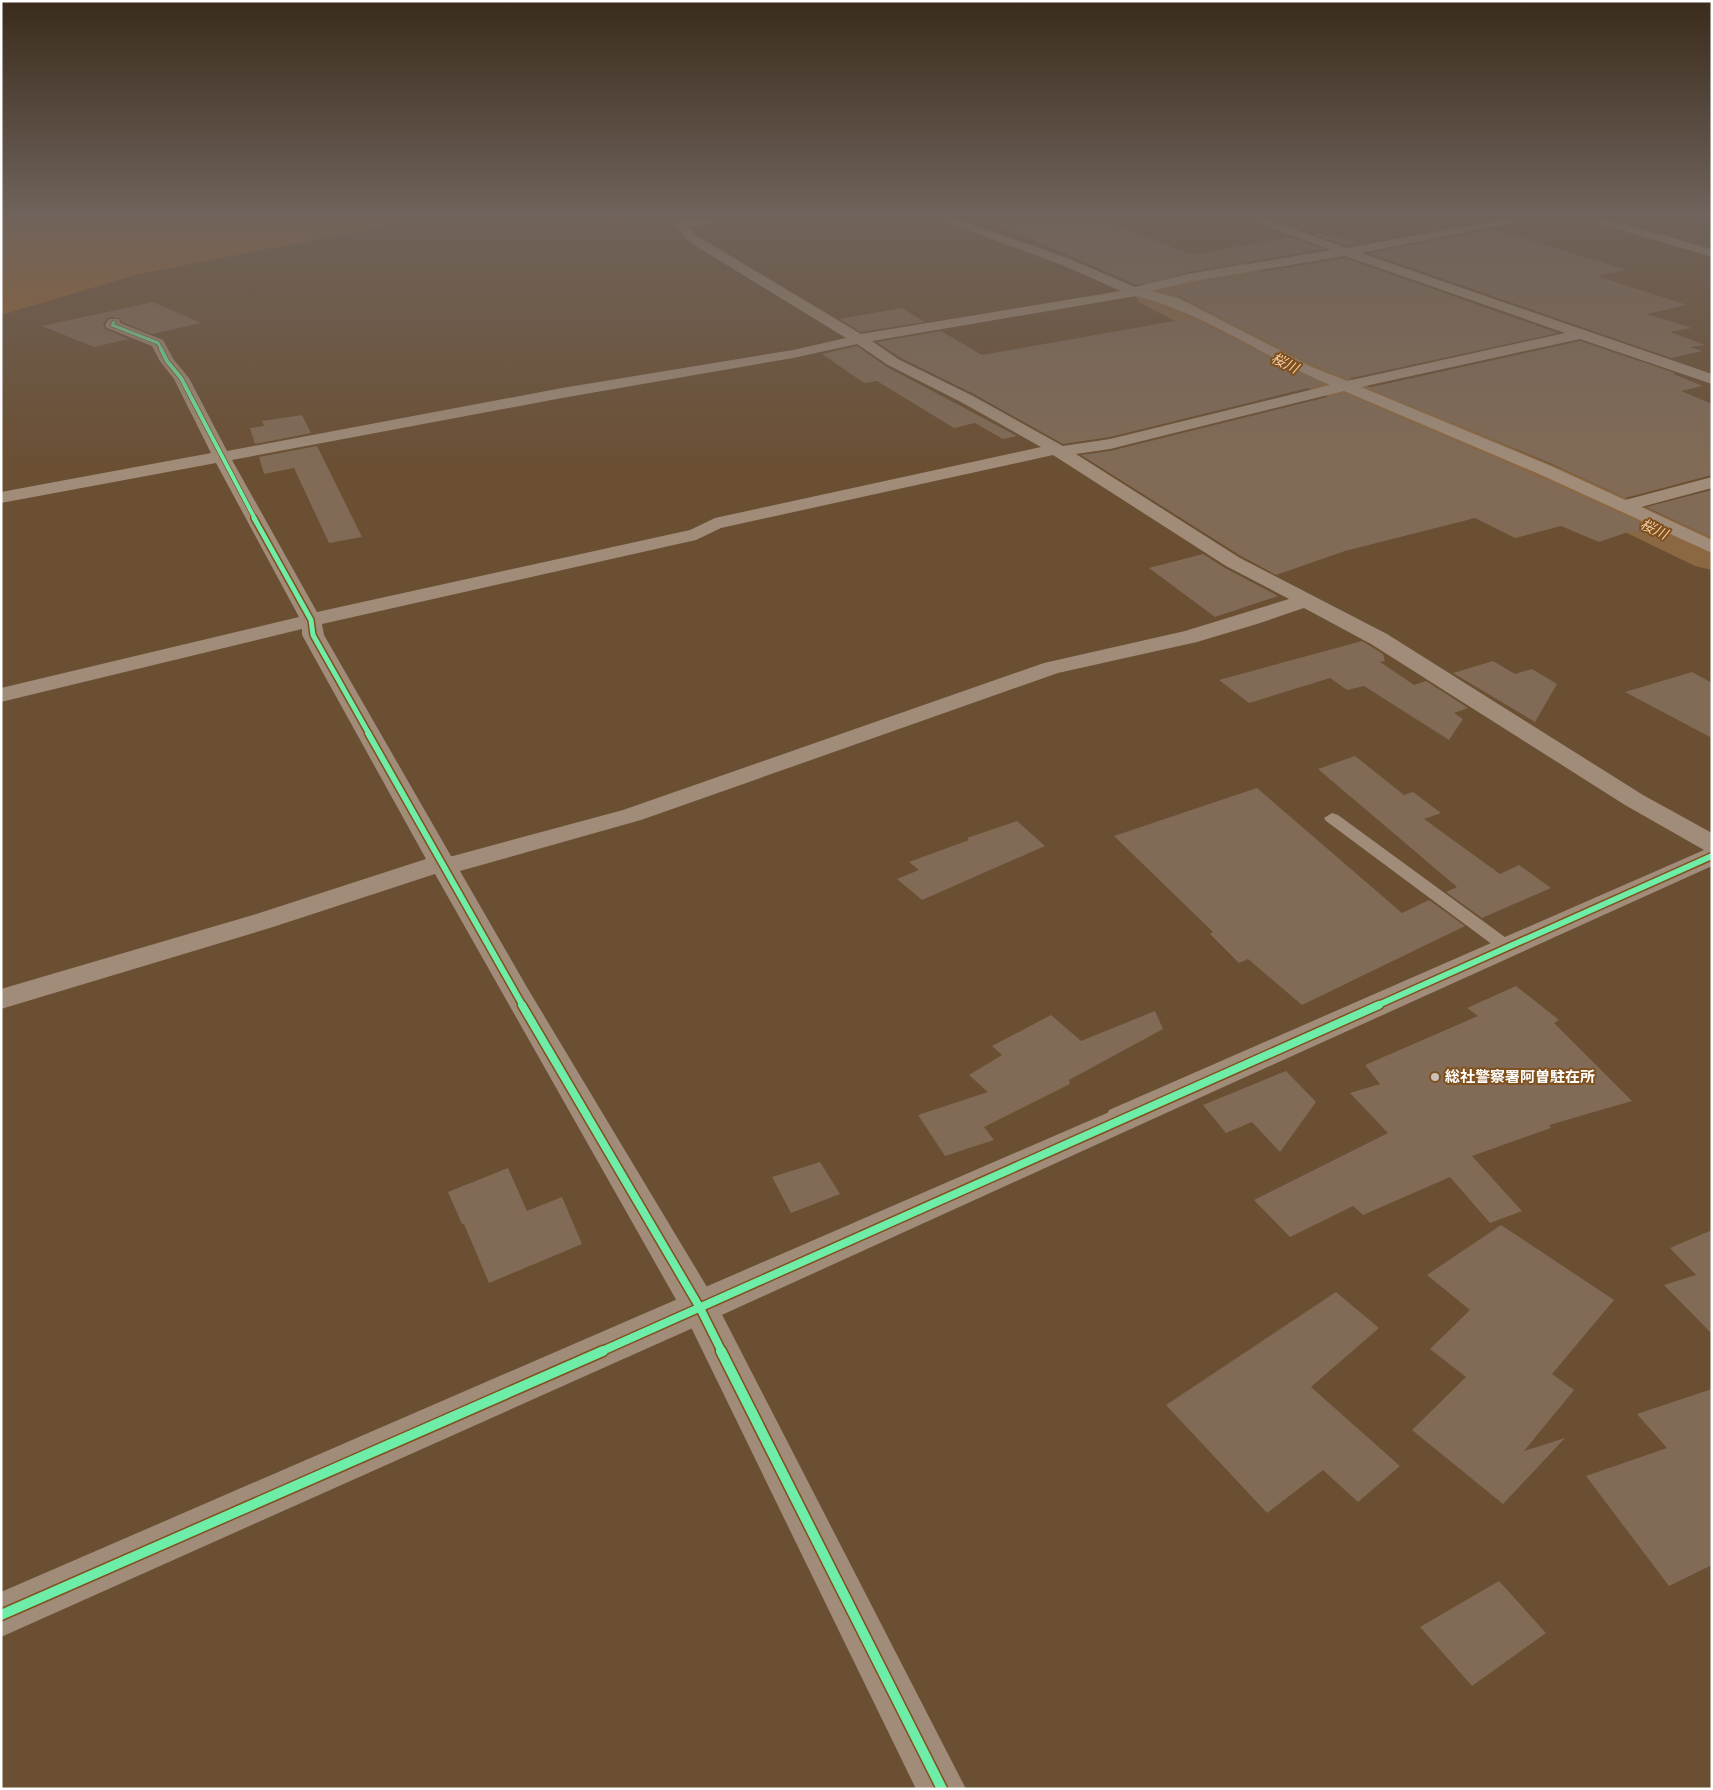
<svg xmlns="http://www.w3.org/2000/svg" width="1713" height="1790" font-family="'Source Sans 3','Noto Sans JP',sans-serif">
<rect width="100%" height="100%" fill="#6a4f33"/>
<!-- green -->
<g fill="#96622d">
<path d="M1,217H432L139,274L1,315Z"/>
<path d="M607,217H707L679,222L666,219L614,223Z"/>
</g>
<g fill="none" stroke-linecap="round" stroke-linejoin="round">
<!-- river -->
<path fill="#8b6842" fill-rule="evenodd" d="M1245,263L1256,265L1261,272L1256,279L1175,295L1313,363L1566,471L1712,538V570L1695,566L1536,489L1287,379L1140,303L1135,296L1142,285L1149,281Z"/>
</g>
<!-- building -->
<g fill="#816b56">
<path d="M1050,217H1064L1073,220L1092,217L1193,255L1290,237L1324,249L1194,271L1137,285L998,225Z"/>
<path d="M1494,229L1627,270L1597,276L1687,305L1647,314L1692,328L1670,332L1705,345L1690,347L1702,351L1671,358L1368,253Z"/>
<path d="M1319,233L1328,236L1362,243L1347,246L1313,234Z"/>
<path d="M1345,258L1558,333L1347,379L1313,365L1179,296L1159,291L1194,283Z"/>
<path d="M153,302L201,323L152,334L122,322L120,318L109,317L103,324L105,329L129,339L94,347L42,326Z"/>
<path d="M902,308L925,322L861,332L839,319Z"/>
<path d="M1191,318L1324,384L1110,437L1063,444L974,394L899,357L877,342L941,331L982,355Z"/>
<path d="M1580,341L1675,373L1673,374L1703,386L1681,391L1712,404V475L1625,498L1552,464L1367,388Z"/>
<path d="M857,346L887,367L1017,436L1003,439L975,423L954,428L877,381L864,383L822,354Z"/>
<path d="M1344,393L1538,476L1655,529L1639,534L1631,531L1599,542L1561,526L1515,538L1475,518L1345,551L1276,575L1241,556L1081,455L1110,451Z"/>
<path d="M302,415L311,433L255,444L250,428L264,426L262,421Z"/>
<path d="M317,446L362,537L329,543L294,468L264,474L259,457Z"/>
<path d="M1712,490V538L1646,507Z"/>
<path d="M1203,554L1225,568L1278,596L1215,617L1149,568Z"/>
<path d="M1362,641L1383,654L1385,661L1380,662L1414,685L1426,681L1468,708L1454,713L1463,719L1449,740L1364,686L1347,690L1330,678L1249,703L1219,680Z"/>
<path d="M1493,661L1515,674L1532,669L1557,684L1535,722L1453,673Z"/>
<path d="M1692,672L1712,683V738L1625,692Z"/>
<path d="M1355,756L1404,795L1413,792L1441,813L1424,819L1500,874L1519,865L1551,888L1482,918L1446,892L1457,887L1318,769Z"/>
<path d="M1257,788L1402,913L1429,900L1465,926L1302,1005L1248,959L1239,963L1210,934L1213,932L1114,836Z"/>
<path d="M1017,821L1045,846L922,900L897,879L919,870L909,862L969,840L967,838Z"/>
<path d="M1516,986L1559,1020L1554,1023L1632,1101L1549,1125L1551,1128L1472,1156L1522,1211L1490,1223L1450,1177L1363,1215L1353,1206L1290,1237L1254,1200L1388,1133L1350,1093L1380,1084L1365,1065L1478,1016L1467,1008Z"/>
<path d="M1155,1011L1163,1029L1069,1080L1070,1084L984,1127L994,1140L945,1156L918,1115L988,1092L969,1075L1002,1055L992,1046L1051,1015L1081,1041Z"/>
<path d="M1286,1071L1316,1102L1280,1152L1252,1122L1226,1133L1203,1105Z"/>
<path d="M820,1162L840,1194L791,1213L772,1177Z"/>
<path d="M508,1168L527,1211L562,1197L582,1244L489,1283L464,1224H462L448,1192Z"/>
<path d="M1501,1225L1614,1300L1552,1374L1574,1390L1524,1451L1565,1438L1503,1504L1412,1430L1466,1377L1430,1349L1470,1310L1427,1275Z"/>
<path d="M1712,1230V1334L1664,1285L1696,1275L1670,1248Z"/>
<path d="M1336,1292L1379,1328L1311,1387L1400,1466L1358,1502L1323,1470L1267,1513L1166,1405Z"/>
<path d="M1712,1389V1565L1669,1586L1586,1476L1667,1448L1637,1414Z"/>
<path d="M1499,1581L1546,1633L1472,1686L1420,1627Z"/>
</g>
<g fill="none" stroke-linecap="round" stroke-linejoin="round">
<!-- service -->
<path fill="#a08c79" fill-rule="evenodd" d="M1332,813L1338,815L1513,943L1516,947L1513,951L1507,953L1501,951L1326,821L1324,818Z"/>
<!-- minor -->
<g fill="#a08c79" fill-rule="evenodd">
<path d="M712,217H737L731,220L690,227L694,234L861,334L1121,291L1062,265L938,219L936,217H952L1070,259L1135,287L1194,273L1331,250L1246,219L1244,217H1260L1347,248L1515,217H1535L1533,219L1361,253L1712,374V384L1580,339L1361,387L1551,466L1625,500L1712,477V488L1641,507L1712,540V553L1539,474L1344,391L1110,449L1076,454L1240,558L1387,634L1643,795L1712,833V866L1133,1128L1121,1131L1109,1128L1105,1119L1109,1110L1704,850L1625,805L1371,644L1304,608L1257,624L1197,642L1058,673L641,820L460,871L528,989L713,1297L966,1789H916L687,1319L435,874L273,927L1,1009V989L253,915L426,859L302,635V629L1,702V688L299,617L216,463L1,503V492L211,453L174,379L160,361L152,346L107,328L105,325L109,319H119L120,323L163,340L174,360L189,378L227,451L562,388L793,350L846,338L699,248L686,239L677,225L683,221ZM1345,256L1565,333L1347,381L1312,367L1178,298L1151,291L1194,281ZM1136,296C1205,313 1265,358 1330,385L1110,439L1063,446L973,396L898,359L872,341ZM857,344L888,365L961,402L1041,447L715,518L690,530L317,612L232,460L562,398L793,358ZM1053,455L1226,566L1289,599L1185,631L1044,663L623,810L453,856H451L324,635L322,624L696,540L721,528Z"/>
<path d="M1582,217H1599L1712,249V257L1584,219Z"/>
</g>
<!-- tertiary -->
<path fill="#a08c79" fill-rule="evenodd" d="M1121,1107L1133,1110L1137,1119L1133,1128L713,1319L1,1637V1592Z"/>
<!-- cycleway-far5 casing -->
<g stroke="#80501d" stroke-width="4.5">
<path id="cycleway-far5" d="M114,322L112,325L158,343L162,350"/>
</g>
<!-- cycleway-far4 casing -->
<g stroke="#80501d" stroke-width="5.5">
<path id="cycleway-far4" d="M161,349L167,361L181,378L255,519"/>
</g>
<!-- cycleway-far3 casing -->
<g stroke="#80501d" stroke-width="8">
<path id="cycleway-far3" d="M254,518L311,620L313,635L369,734"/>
</g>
<!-- cycleway-far2 casing -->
<g stroke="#80501d" stroke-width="9">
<g id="cycleway-far2">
<path d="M368,733L523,1006"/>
<path d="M1376,1006L1712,856"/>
</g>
</g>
<!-- cycleway-far1 casing -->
<g stroke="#80501d" stroke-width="11">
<g id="cycleway-far1">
<path d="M522,1005L700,1308L722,1352"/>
<path d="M600,1352L1379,1005"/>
</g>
</g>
<!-- cycleway casing -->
<g stroke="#80501d" stroke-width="13">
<g id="cycleway">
<path d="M721,1351L942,1789"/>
<path d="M1,1615L603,1351"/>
</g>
</g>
<!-- cycleway-far5 -->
<use href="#cycleway-far5" stroke="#6deda7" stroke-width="3"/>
<!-- cycleway-far4 -->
<use href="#cycleway-far4" stroke="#6deda7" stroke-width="4"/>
<!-- cycleway-far3 -->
<use href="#cycleway-far3" stroke="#6deda7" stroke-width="5"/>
<!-- cycleway-far2 -->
<use href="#cycleway-far2" stroke="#6deda7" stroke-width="6"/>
<!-- cycleway-far1 -->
<use href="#cycleway-far1" stroke="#6deda7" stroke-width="8"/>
<!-- cycleway -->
<use href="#cycleway" stroke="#6deda7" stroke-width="10"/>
</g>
<!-- sky -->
<linearGradient id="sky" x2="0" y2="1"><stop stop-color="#3a2b1c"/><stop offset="0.46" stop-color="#70635b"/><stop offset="1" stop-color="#70635b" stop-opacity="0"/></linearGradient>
<rect width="1713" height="467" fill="url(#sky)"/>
<!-- markers -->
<circle fill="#cbc1b8" stroke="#80501d" stroke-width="2" cx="1435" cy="1077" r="5"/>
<g text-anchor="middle" stroke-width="4" stroke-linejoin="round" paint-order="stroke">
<!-- far-water labels -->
<g font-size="14" font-style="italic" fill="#f1ceac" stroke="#80501d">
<text transform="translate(1285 363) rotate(26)" y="5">桜川</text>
<text transform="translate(1654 529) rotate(25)" y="5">桜川</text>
</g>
<!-- poi labels -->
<g font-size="15" font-weight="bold" fill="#fff" stroke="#80501d" text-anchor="start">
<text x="1445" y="1082">総社警察署阿曽駐在所</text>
</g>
</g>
<!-- border -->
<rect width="1713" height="1790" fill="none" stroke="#ffffff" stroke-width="5"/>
</svg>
